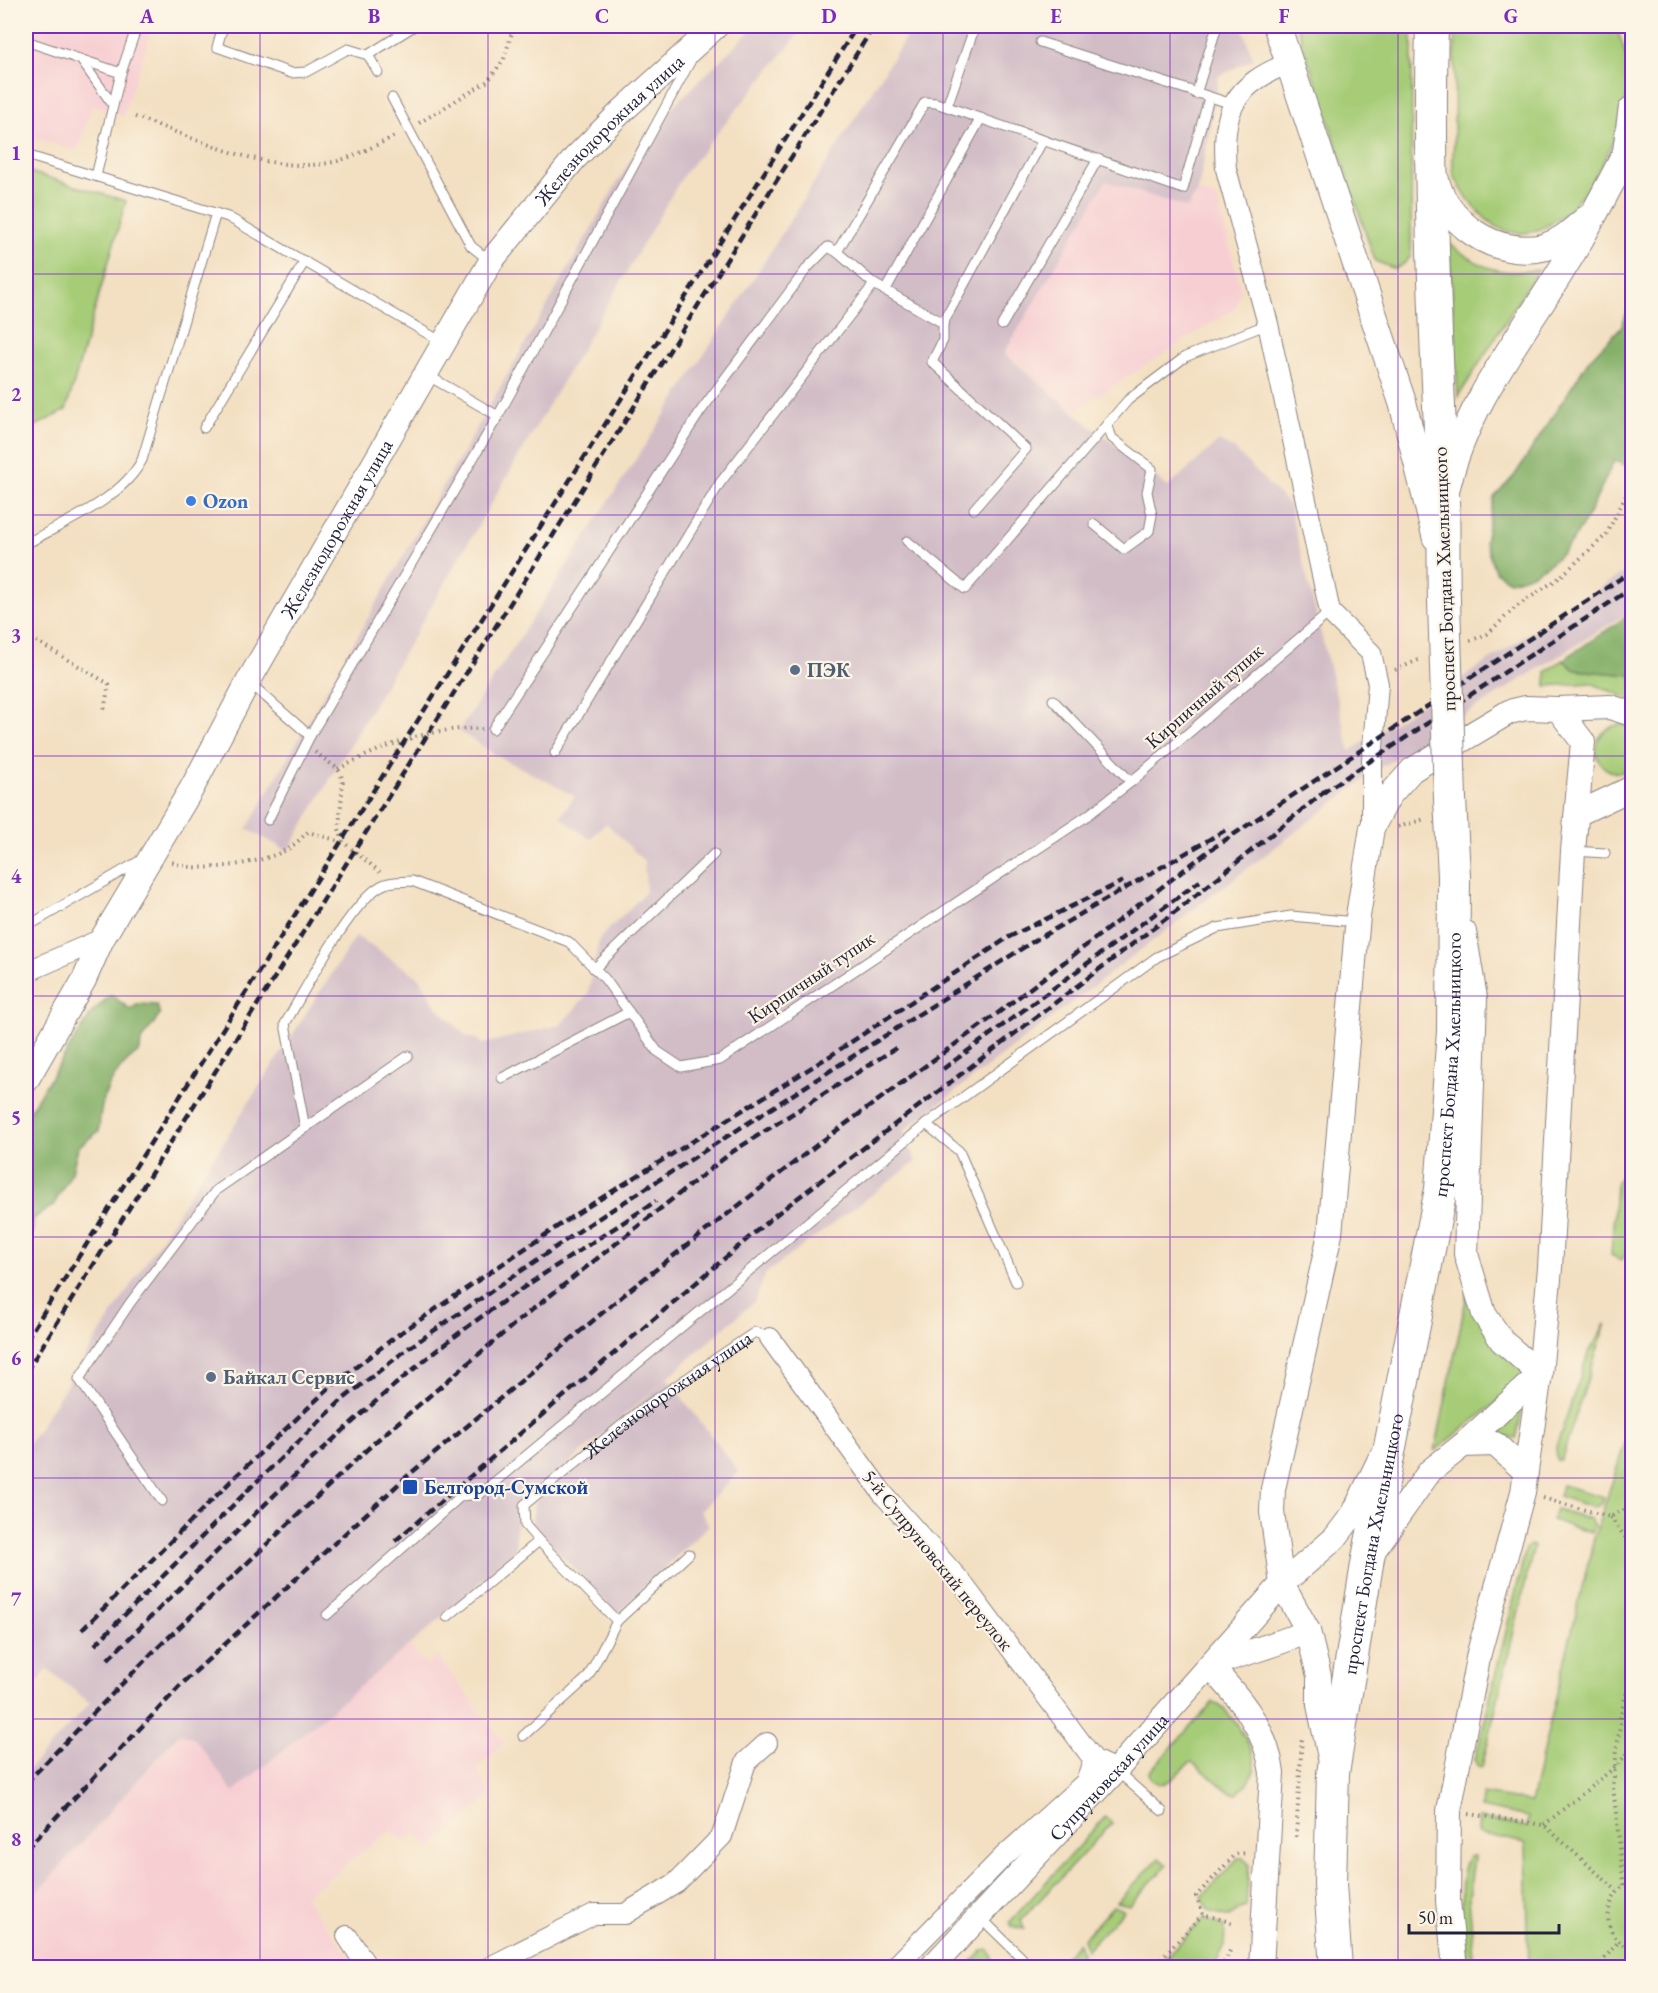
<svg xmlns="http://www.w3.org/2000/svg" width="1658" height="1993" font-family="'EB Garamond',serif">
<rect width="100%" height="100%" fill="#fcf5e5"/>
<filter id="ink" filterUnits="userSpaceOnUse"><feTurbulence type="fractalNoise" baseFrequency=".0167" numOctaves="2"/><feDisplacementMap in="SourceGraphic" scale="12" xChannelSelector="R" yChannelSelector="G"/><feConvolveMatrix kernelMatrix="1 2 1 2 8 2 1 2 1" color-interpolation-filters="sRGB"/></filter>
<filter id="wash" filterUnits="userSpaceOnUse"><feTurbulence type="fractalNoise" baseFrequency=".008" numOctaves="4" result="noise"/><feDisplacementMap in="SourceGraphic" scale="24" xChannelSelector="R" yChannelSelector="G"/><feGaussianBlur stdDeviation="1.35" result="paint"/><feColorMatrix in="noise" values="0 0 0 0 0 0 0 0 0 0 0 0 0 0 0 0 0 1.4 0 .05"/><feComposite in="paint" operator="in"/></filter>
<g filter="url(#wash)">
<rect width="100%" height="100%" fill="#f3dfc1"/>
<!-- built -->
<g fill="#f7cfd3">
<path d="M26,26H153L123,116L93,105L77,151L26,135Z"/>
<path d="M1106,180L1187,208L1198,191L1216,197L1241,289L1235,308L1073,412L1004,352Z"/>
<path d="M408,1645L427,1666L437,1656L504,1743L476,1769L490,1795L431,1849L416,1833L402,1842L391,1830L304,1897L358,1967L26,1968V1905L181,1733L195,1738L233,1792Z"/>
</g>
<!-- industrial -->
<g fill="#d2bdc7">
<path d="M755,26H805L684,174L288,851L247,829L646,133Z"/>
<path d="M913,26H1242L1253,59L1219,76L1198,191L1187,208L1106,181L1004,353L1073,412L1168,487L1219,441L1235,450L1289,505L1350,751L1632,567V610L1378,769L903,1131L916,1162L766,1273L755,1301L516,1510V1549L431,1627L233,1792L195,1739L180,1733L26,1905V1772L90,1703L47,1669L26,1698V1448L356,936L420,978L435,1005L466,1036L478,1039L482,1044L560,1025L588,994L599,939L646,892L644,861L606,823L590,839L560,817L575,796L496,755L459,731L752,281Z"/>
<path d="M667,1378L739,1472L700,1511L709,1525L617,1614L532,1524L534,1503Z"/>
</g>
<!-- green -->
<g fill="#a6cc77" stroke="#647759" stroke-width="1.5">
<path d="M1297,26H1412L1411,255L1404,264L1395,269L1375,261Z"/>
<path d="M1455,26H1616C1620,39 1627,55 1629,69C1635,127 1557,280 1486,219C1474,208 1461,191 1454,175C1451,166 1454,150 1454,139C1454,101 1455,63 1455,26Z"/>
<path d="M26,171L126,201L66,410L26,431Z"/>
<path d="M1449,243C1480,268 1499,276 1538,270L1458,397Z"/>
<path d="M1563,660L1575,670L1632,675V700L1591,683L1546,686V672Z"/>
<path d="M1620,724L1632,728V769C1598,786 1577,735 1620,724Z"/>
<path d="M1625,1176L1632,1181C1633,1198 1635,1251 1621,1260L1611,1255L1616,1184L1619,1178Z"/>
<path d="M1467,1294L1530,1376L1435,1451Z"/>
<path d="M1606,1323L1561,1461L1557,1460L1556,1447L1588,1354Z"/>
<path d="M1526,1391L1516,1439L1501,1436L1499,1427Z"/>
<path d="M1632,1422V1967H1529L1526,1843L1478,1833L1479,1818L1527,1827L1529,1817L1480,1807L1483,1794L1531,1802L1595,1534Z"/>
<path d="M1562,1485L1604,1497L1602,1503L1594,1508L1559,1496Z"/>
<path d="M1556,1509L1590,1519L1594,1526L1591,1533L1552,1520Z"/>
<path d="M1530,1545L1534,1546L1482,1767H1478L1475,1760L1526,1549Z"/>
<path d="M1213,1702C1230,1708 1259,1753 1254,1771C1251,1780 1243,1788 1237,1794L1231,1793L1192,1762C1177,1768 1168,1796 1150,1778L1149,1772Z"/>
<path d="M1105,1817L1112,1823L1021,1920L1024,1929L1011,1927L1009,1923Z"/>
<path d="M1474,1856L1469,1898L1475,1967H1467C1465,1938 1454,1882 1469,1857Z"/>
<path d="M1159,1858L1167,1865L1129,1905L1117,1902Z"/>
<path d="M1238,1858H1243L1249,1864L1246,1906L1229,1917L1208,1911L1202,1897Z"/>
<path d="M1113,1906L1124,1910L1086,1950L1083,1939Z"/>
<path d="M1203,1919L1225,1926L1224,1947L1214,1967H1157Z"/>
<path d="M1078,1943L1081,1955L1070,1967H1055Z"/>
<path d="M988,1949L994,1962L990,1965L983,1962L978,1967H967L983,1950Z"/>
</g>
<!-- forest -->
<g fill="#84b068" stroke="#536952" stroke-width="1.5">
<path d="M1632,301V468L1614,461C1589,512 1572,569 1509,581L1495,571L1485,542L1494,497L1515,475L1589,360L1621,327Z"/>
<path d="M1632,613V675L1575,670L1563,660Z"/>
<path d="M111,995L130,1009L139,1004L157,1005L160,1015L141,1040L140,1051C111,1072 100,1095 99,1131L78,1147L72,1172L53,1206L34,1218L30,1248L26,1254V1116L93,1011Z"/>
</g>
</g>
<g filter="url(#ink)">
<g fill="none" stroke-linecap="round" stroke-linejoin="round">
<!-- service casing -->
<g stroke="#8a807e" stroke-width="11">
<g id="service">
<path d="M223,26L217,47L291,73L306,72L348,49L368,55L414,26"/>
<path d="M26,41L121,73"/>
<path d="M1040,42L1232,104"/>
<path d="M368,55L378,72"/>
<path d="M81,60L113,105"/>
<path d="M1196,94L1217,26"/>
<path d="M392,98L471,246L490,261"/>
<path d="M947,106L975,26"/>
<path d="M26,155L228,217L442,342"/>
<path d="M96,176L121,73L137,26"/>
<path d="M837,252L874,284L943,323V340L932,362L1026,449L974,509"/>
<path d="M885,291L981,118"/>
<path d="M943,323L1043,140"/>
<path d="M1002,325L1098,159"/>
<path d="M427,375L498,416"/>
<path d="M204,428L305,261"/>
<path d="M1094,524L1124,549L1149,531L1152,515L1147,492L1152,469L1112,438L1107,424"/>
<path d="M907,541L965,589L1128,400L1185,357L1268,324"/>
<path d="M26,544C64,522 121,500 142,460L216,213"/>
<path d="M250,683L310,736L498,416L691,60"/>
<path d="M1053,700L1131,782"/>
<path d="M493,729L700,412L808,267L828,247L837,252L925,102L936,103L1183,189L1209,98"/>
<path d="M555,753L720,483L874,284"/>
<path d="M268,820L310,736"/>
<path d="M1574,851L1605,853"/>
<path d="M26,927L143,859"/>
<path d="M594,969L714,854"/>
<path d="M502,1078L629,1012"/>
<path d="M926,1124L959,1151L1016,1282"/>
<path d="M305,1128L285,1024C303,993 354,895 385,884C393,881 404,882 412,881L569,942L605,979L657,1051L681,1067L720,1060L1087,816L1131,782L1330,612"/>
<path d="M162,1501L79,1379L130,1303L216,1190L408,1056"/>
<path d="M539,1541L617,1621"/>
<path d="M327,1615L461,1496L480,1494L926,1124L1157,957L1217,928L1291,916L1356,922"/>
<path id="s1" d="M447,1617L539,1541L525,1525L524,1505L639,1411L755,1332L770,1338"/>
<path d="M523,1736L588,1677L617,1621L689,1554"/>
<path d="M1117,1771L1162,1811"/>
<path d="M980,1917L1022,1958"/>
</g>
</g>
<!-- minor casing -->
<g stroke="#8a807e" stroke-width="22">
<g id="minor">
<path d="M1289,63C1234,85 1221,110 1226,169L1268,324L1330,612L1371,653L1378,684L1372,760V828"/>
<path d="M26,972L102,939"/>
<path d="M770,1338L883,1494L962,1583L1094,1760L1116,1770"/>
<path d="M347,1936L368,1968"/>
<path d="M488,1968L594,1914H625L676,1883L722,1836L746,1762L767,1743"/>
<path d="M894,1968L1003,1857L1086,1782L1094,1760"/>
</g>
</g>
<!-- tertiary casing -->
<g stroke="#8a807e" stroke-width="26">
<g id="tertiary">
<path d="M1558,709L1610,707L1632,714"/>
<path d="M1577,814L1632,788"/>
<path d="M1464,932L1475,998L1466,1254L1484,1314L1502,1341L1540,1374"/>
<path id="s2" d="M26,1081L84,980L102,939L192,788L248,682L491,261L575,158L621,112L716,26"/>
<path d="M1463,1445L1495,1444L1526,1472"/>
<path d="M1371,1554L1430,1471L1463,1445L1540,1374"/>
<path d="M1214,1664C1246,1652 1277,1645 1308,1631"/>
<path d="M1210,1666C1239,1697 1267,1729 1272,1773L1261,1968"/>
<path d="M1331,1762L1319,1705V1676L1308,1631L1282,1584L1272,1512L1273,1489L1330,1234L1358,916L1372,828L1389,796L1412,770L1509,712L1526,708L1558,709L1583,742L1573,851L1550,1268L1540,1374L1523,1492L1479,1653L1449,1811L1448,1901L1455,1968"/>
<path id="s3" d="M931,1968L1116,1770L1282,1584L1335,1538L1354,1513L1380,1459"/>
</g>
</g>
<!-- secondary casing -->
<g stroke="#8a807e" stroke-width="29">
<g id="secondary">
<path d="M1277,26L1403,404L1436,537"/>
<path d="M1626,155L1632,110"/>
<path d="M1434,174C1443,223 1496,259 1545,247C1562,242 1574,230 1587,219"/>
<path d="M1447,485C1467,403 1521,337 1564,266C1589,226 1610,184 1632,142"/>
</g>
</g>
<!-- primary casing -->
<g stroke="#8a807e" stroke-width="34">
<g id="primary">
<path d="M1432,26C1428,183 1436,339 1443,497C1444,532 1443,566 1444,601"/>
<path id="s4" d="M1336,1968L1330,1884L1333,1773L1368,1558L1441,1189L1453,1032L1454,876L1450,799"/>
</g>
</g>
<!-- path -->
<g stroke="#8a807e" stroke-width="4" stroke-dasharray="1.5 4.5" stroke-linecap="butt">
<path d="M135,117C197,138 272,178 338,161C358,155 378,144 397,135"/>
<path d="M419,123L488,81L504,59L514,26"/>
<path d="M26,635L109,684L104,710"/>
<path d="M1470,641L1487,634L1516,607L1559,578L1606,535L1632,484"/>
<path d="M1395,670L1421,659"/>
<path d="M315,752L338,769L343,780L339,829L343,842L380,872"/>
<path d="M338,769C384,746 430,726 482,729"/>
<path d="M1398,827L1425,819"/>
<path d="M172,862C197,875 262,863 286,850C294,846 301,838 308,832L343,842"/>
<path d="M1543,1498L1610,1517L1632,1506"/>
<path d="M1610,1517L1632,1546"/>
<path d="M1469,1814L1544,1825L1617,1891"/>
<path d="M1544,1825L1615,1767L1632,1749"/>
<path d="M1296,1837L1302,1737"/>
<path d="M1632,1881C1603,1894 1598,1938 1632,1948"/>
<path d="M1624,1885L1613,1786L1621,1713L1632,1673"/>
<path d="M1203,1914L1196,1896L1236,1854L1248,1853"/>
<path d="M1153,1968L1203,1914L1233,1923"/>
<path d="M1221,1968L1232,1947"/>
<path d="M1597,1968L1619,1941"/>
</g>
<!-- service -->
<use href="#service" stroke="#fff" stroke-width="9"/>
<!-- minor -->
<use href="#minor" stroke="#fff" stroke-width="20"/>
<!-- tertiary -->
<use href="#tertiary" stroke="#fff" stroke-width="24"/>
<!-- secondary -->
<use href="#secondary" stroke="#fff" stroke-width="27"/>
<!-- primary -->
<use href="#primary" stroke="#fff" stroke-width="32"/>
<!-- rail -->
<g stroke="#22223b" stroke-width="4.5" stroke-dasharray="9 4.5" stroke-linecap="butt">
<path d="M1322,793L1632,588"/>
<path d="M943,1069L1200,881"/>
<path d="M26,1340L857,26"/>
<path d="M26,1372L874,26"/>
<path d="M395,1541L774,1216L1180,908L1328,789"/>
<path d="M82,1630L235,1477L330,1387L399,1334L576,1214L833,1054L1009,937L1123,881"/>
<path d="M95,1645L249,1489L342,1400L410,1347L585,1227L1029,944L1229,828"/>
<path d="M108,1659C211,1559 310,1454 421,1363C494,1303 577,1253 656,1201"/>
<path d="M26,1783L151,1654L375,1442L518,1321L732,1152L896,1048"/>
<path d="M26,1849L184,1682L404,1479L632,1288L818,1144L998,1013L1210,850L1632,571"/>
</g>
<!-- primary-bridge casing -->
<g stroke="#8a807e" stroke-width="34" stroke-linecap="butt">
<path id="primary-bridge" d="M1444,601L1450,799"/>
</g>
<!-- primary-bridge -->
<use href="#primary-bridge" stroke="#fff" stroke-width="32"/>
</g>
</g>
<!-- grid -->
<path fill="none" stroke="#7b2cbf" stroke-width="1.5" stroke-opacity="0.55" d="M260,26V1968M488,26V1968M715,26V1968M943,26V1968M1170,26V1968M1398,26V1968M26,274H1632M26,515H1632M26,756H1632M26,996H1632M26,1237H1632M26,1478H1632M26,1719H1632"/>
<!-- markers -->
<circle fill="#3f7fe0" stroke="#fcf5e5" stroke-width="2" cx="191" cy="501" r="6"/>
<g fill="#5c6f8a" stroke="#fcf5e5" stroke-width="2">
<circle cx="795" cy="670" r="6"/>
<circle cx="211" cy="1377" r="6"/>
</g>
<rect fill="#1a4fb4" stroke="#fcf5e5" stroke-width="2" x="402" y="1479" width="16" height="16" rx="3"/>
<g text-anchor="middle" stroke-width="4.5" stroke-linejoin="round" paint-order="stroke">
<!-- street labels -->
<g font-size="20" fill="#22223b" stroke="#fcf5e5">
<text dy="7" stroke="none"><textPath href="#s2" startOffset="1120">Железнодорожная улица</textPath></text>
<text dy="7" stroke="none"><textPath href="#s2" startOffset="634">Железнодорожная улица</textPath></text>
<text transform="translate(1444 579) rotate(-92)" y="7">проспект Богдана Хмельницкого</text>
<text transform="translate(1204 696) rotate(-41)" y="7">Кирпичный тупик</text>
<text transform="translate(811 977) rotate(-34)" y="7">Кирпичный тупик</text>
<text dy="7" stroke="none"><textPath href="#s4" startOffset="914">проспект Богдана Хмельницкого</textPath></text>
<text dy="7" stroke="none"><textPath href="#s1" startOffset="342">Железнодорожная улица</textPath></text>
<text dy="7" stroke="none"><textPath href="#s4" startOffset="428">проспект Богдана Хмельницкого</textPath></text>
<text transform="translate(938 1560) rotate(51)" y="7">5-й Супруновский переулок</text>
<text dy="7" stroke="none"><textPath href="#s3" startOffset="261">Супруновская улица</textPath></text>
</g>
<!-- shop labels -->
<g font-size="20" font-weight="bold" fill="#366cbe" stroke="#fcf5e5" text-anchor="start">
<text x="203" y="508">Ozon</text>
</g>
<!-- service labels -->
<g font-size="20" font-weight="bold" fill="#4e5e75" stroke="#fcf5e5" text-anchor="start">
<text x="807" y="677">ПЭК</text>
<text x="223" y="1384">Байкал Сервис</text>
</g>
<!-- transit labels -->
<g font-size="20" font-weight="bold" fill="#164399" stroke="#fcf5e5" text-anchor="start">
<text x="424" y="1494">Белгород-Сумской</text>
</g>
</g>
<!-- margin -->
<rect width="1658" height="1993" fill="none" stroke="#fcf5e5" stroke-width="66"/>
<!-- scale -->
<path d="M1409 1924v9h150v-9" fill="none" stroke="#22223b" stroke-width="3"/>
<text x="1418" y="1924" font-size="18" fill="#22223b" stroke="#fcf5e5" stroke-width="4.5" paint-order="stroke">50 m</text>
<rect x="33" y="33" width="1592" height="1927" fill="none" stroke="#7b2cbf" stroke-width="2"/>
<g font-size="20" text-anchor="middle" font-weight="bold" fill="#7b2cbf">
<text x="147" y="23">A</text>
<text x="374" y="23">B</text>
<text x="602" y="23">C</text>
<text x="829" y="23">D</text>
<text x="1056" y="23">E</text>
<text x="1284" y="23">F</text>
<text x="1511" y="23">G</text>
<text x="16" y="160">1</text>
<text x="16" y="401">2</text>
<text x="16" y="642">3</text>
<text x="16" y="883">4</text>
<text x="16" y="1124">5</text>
<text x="16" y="1365">6</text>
<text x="16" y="1606">7</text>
<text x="16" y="1846">8</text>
</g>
</svg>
